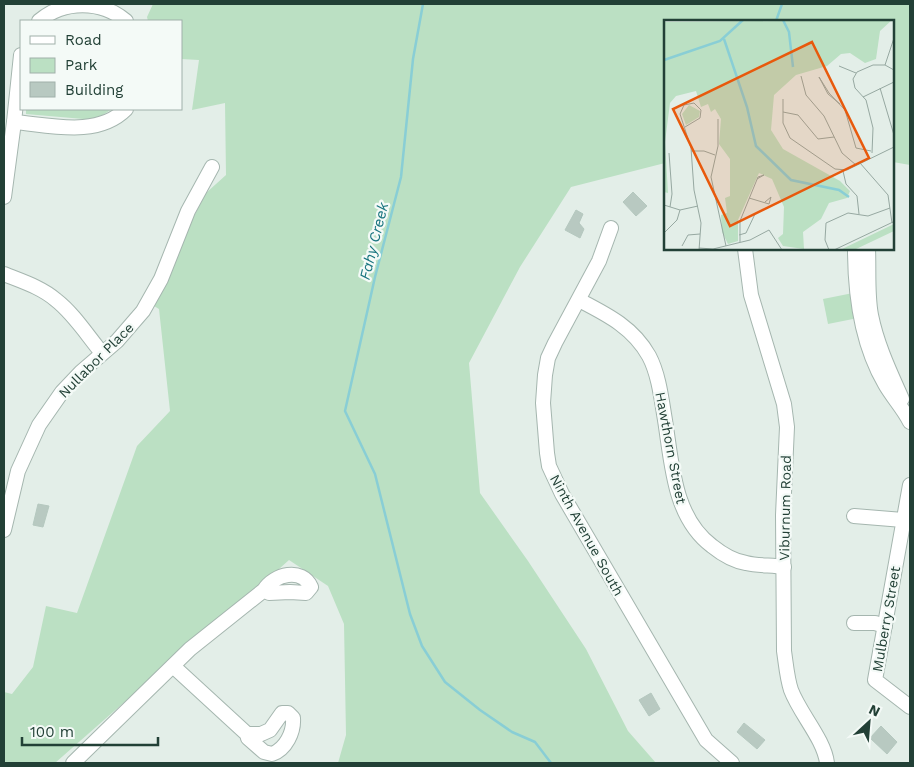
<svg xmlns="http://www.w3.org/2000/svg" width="914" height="767" font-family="'Work Sans',sans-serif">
<rect width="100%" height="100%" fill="#e3eee8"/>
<!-- green -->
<g fill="#bbe0c3">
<path d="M153,4H910V165L893,162V21H665V163L571,187L520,267L469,363L480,493L528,561L586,649L628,731L656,763H338L346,735L344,624L328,586L289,560L229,614L178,655L55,763H4V692L12,694L33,667L46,606L77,613L137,446L170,411L159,309L154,306L187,230L206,193L226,175L225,103L192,110L199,60L181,59V21H148L147,17Z"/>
<path d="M26,109H112L95,120L26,114Z"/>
<path d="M853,293L858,318L828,324L823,299Z"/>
</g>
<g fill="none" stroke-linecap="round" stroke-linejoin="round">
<!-- stream -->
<g stroke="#89ced5" stroke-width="2.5">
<path d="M423,4L413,59L401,177L375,277L345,411L375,474L410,614L422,646L445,682L480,710L512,732L535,742L551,763"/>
<path d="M776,21L782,4"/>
</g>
</g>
<!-- building -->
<g fill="#b8c9c1" stroke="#b5c8bf">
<path d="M633,192L647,206L636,216L623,202Z"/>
<path d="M576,210L583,214L579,223L584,229L580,238L565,230Z"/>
<path d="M38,504L49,506L43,527L33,525Z"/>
<path d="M651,693L660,709L649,716L639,700Z"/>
<path d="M744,723L765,740L757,749L737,732Z"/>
<path d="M881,726L897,742L887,754L870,738Z"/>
</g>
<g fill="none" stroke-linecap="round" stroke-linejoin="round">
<!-- minor casing -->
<g stroke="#a5b6af" stroke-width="16">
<g id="minor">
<path d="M39,21C64,0 101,0 126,21"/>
<path d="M14,122C50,125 97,138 126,109"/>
<path d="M4,197L14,122L21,55"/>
<path d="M611,228L599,261L555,343L548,358L545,375L543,403L547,453L549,466L562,494L706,740L732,763"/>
<path d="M745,249L751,295L784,404L787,427L783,515L784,651C786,664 787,678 791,690C800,714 824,739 827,763"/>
<path d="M855,249C855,295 861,343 885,384C893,398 903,408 910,422"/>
<path d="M868,249C869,271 867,294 871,315C877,345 890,372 902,399"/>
<path d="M4,274C21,281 41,287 56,300C74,314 87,335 102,353"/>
<path d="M579,300C606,314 633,327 649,356C658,373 661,395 664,414C672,460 672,516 712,546C722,554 733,561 746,563C758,566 771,565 784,567"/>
<path d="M910,485L875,680L910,707"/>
<path d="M854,516L903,520"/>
<path d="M4,530L18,471L39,425L62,392L81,372L117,341L143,311L161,279L188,211L212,167"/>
<path d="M854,623H875L885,626"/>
<path d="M173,666L247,734L248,738L264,752L272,754C286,749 294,732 293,718L288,713H282L270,730L261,734H247"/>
<path d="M73,763L190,649L264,590C274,574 302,567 311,587L306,593L290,592L269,593L264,590"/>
</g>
</g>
<!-- minor -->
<use href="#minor" stroke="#fff" stroke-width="14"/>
</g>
<g text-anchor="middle" stroke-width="4.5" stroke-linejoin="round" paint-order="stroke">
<!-- street labels -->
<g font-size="14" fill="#224036" stroke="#f4faf7">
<text transform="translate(96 360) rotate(-45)" y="5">Nullabor Place</text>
<text transform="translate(671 448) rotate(79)" y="5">Hawthorn Street</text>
<text transform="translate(785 508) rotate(-89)" y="5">Viburnum Road</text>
<text transform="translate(587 535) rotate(61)" y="5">Ninth Avenue South</text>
<text transform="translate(886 619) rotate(-80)" y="5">Mulberry Street</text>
</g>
<!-- water labels -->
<g font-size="15" font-style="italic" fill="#19757f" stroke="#f4faf7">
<text transform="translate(374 241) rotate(-76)" y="5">Fahy Creek</text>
</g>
</g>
<!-- overview -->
<g transform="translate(664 20)">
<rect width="230" height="230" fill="#e3eee8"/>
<path d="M228,0L216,11L212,39L201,43L186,33L177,34L163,46L132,55L110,75L107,110L119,129L176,161L186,171L183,178L165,183L157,199L139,212L140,229L119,226L114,218L119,214L120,187L108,159L95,153L74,200V221L64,224L58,212L57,195L63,193L61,178L66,176V139L55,124L57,99L51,89L47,92L44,84L37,87L32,71L12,76L6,83L1,122L4,173L0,172V2ZM25,85L36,91L35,97L22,105L18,94ZM230,204V211L190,230H176Z" fill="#bbe0c3"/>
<path fill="none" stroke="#89ced5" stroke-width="2.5" d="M119,0L125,12L129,47M60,19L83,87L92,126L127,160L175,170L185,177M0,40L56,21L79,0"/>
<path fill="none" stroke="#96a8a1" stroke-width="1" d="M221,45L230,18M175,46L192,53M137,56L142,75L160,96L178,133L192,145M216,68L230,115M199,77L230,62M119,79V103L126,118L171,149L183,150L230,127M176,84L164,74L155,57L165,73L181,90L192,128L207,131M119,92L134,95L154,119L170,117M54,99V126L47,157L62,226M21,107L36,98L37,90L30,83L20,85L16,94L27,128L30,170L37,203L35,230M27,131H40L51,135M5,133L8,174L6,187M208,133L209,108L202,80L191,68L189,59L193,52L209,45H221L230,50M196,143L224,175L228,203M179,151L182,164L193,176L195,194M85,178L105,184L107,177L101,182M0,185L16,190L34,186M105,210L118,230M0,213L13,200L16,190M75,215L82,213L91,194M76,222V201L94,157L100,155L93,159M18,226L24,215L36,214M35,228L49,229L86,220L105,210M165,230L161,220L162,203L184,193L204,196L226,188M170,230L229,202"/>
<path fill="#e8590c" fill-opacity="0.15" stroke="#e8590c" stroke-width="2.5" d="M148,22L205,138L66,206L9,89Z"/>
<rect width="230" height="230" fill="none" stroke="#224036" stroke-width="2.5"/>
</g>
<!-- border -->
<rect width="914" height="767" fill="none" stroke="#224036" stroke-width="10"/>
<!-- legend -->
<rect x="20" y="20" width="162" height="90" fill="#f4faf7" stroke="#a0b0aa"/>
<rect x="30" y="36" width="25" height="8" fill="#ffffff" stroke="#a0b0aa"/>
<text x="65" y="45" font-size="15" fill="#224036">Road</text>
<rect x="30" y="58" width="25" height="15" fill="#bbe0c3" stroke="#a0b0aa"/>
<text x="65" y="70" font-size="15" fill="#224036">Park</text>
<rect x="30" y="82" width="25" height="15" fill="#b8c9c1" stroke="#a0b0aa"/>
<text x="65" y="95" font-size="15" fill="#224036">Building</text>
<!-- north arrow -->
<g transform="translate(869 722) rotate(26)" stroke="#f4faf7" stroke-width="4" paint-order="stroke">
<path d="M0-4L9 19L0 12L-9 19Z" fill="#224036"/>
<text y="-8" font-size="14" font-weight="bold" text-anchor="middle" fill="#224036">N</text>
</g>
<!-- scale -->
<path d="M22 737v8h136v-8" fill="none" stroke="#224036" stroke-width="2.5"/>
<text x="30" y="737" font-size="15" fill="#224036" stroke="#f4faf7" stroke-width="4" paint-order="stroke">100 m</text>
</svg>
